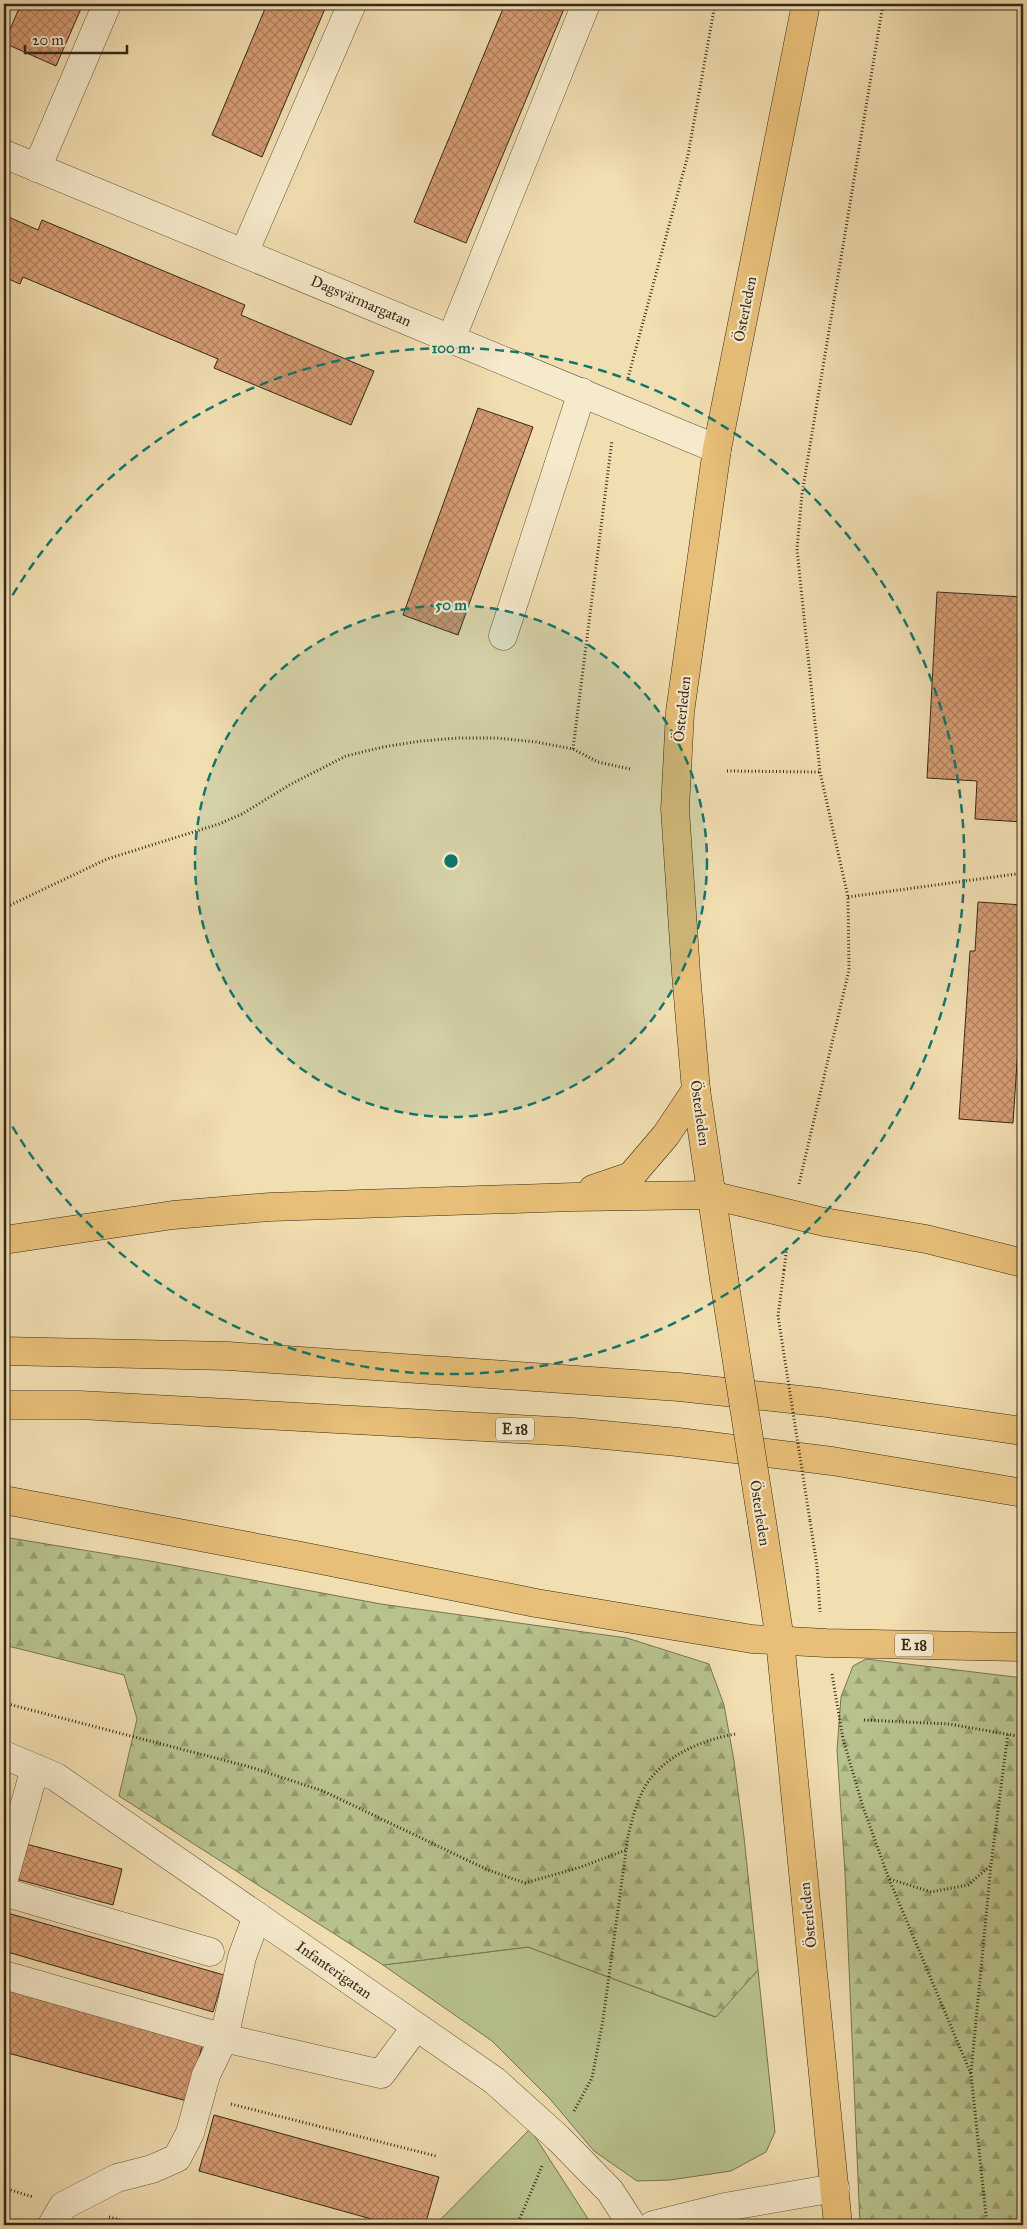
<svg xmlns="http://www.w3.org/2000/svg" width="1027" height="2229" font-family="'IM FELL Great Primer',serif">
<defs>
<pattern id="forest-firs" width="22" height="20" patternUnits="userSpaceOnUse" patternTransform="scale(1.25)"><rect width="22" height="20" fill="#b8c28d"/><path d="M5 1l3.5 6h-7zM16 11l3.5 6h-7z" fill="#969e72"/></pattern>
<pattern id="building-cross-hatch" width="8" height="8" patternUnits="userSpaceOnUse" patternTransform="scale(1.25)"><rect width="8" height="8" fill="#d79d75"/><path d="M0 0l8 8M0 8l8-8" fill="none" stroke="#af805f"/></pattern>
</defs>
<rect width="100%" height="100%" fill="#f1deb1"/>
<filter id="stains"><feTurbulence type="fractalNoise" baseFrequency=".004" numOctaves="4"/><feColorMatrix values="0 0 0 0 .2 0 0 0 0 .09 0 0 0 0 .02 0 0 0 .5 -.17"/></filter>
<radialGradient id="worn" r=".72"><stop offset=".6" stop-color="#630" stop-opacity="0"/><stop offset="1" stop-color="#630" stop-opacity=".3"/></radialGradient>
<!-- green -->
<g fill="#b8c28d" stroke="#777552">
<path d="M528,1947L715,2017L758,1970L775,2132L766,2152L731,2171L670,2180L637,2181L594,2151L550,2099L492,2041L383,1965Z"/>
<path d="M530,2129L592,2225H435Z"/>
</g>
<!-- forest -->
<g fill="url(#forest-firs)" stroke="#777552">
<path d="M4,1537L150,1561L381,1604L627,1638L709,1664L724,1705L734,1761L744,1837L758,1970L716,2017L528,1947L383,1965L119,1796L137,1719L124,1675L4,1645Z"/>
<path d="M866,1659L1023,1678V2225H860L845,1873L837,1750L841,1697L853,1666Z"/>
</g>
<!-- building -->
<g fill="url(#building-cross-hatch)" stroke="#362818">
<path d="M21,4H83L56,66L4,43Z"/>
<path d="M267,4H327L262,157L212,135Z"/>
<path d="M505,4H566L466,243L414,222Z"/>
<path d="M4,215L38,230L42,220L245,305L241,315L374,371L351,425L214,368L218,359L23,277L20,284L4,277Z"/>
<path d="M478,408L533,427L458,635L403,615Z"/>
<path d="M937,592L1023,597V822L975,819L977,781L927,778Z"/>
<path d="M978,902L1023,905V972L1013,1123L959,1119L970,951H975Z"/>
<path d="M26,1844L122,1869L113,1905L16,1879Z"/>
<path d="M4,1912L224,1975L213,2012L4,1951Z"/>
<path d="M4,1988L203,2043L187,2101L4,2052Z"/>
<path d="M214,2115L439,2177L425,2225H393L199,2171Z"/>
</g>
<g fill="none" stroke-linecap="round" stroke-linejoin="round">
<!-- minor casing -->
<g stroke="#65563e" stroke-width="29">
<g id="minor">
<path d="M4,154L717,449"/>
<path d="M37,168L107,4"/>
<path d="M244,253L352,4"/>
<path d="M451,339L586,4"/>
<path d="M503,636L582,392"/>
<path d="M4,1755L56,1777L495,2081L558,2138L610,2191L632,2225"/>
<path d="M4,1879L35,1768"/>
<path d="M4,1892L210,1952"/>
<path d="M4,1975L224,2038L381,2074L416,2027"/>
<path d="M52,2225L63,2206L117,2178L152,2169L177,2158L190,2133L206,2075L224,2038L242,1957L257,1916"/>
<path d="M653,2225L725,2207L835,2188"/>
</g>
</g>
<!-- major casing -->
<g stroke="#362818" stroke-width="29">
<g id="major">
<path d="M724,1279L696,1090L686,973L675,809L680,712L717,449L806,4"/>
<path d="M762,1522L780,1640L838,2225"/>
</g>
</g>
<!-- highway casing -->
<g stroke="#362818" stroke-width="29">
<g id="highway">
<path d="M593,1189L631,1176L666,1135L696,1090"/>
<path d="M4,1240L173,1215L270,1207L573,1197L711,1195L824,1222L926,1239L1023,1263"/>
<path d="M4,1351L228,1356L679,1387L819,1402L1023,1431"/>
<path d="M4,1405H80L573,1432L678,1442L832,1461L1023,1493"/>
<path d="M4,1500L301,1556L536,1603L752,1639L826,1643L1023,1647"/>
</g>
</g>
<!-- path -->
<g stroke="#362818" stroke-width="3" stroke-dasharray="1 2.5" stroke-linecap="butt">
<path d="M628,378L688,155L715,4"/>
<path d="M573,749L612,440"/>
<path d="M727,771L820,772"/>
<path d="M848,897L1023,873"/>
<path d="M4,908L107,859L219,824L242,814L291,784L346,756L383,747L421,741L459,738H497L536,742L573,749L598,762L630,769"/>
<path d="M799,1184L849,970L848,897L820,772L797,549L802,494L883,4"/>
<path d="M784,1270L787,1246"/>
<path d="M810,1521L817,1566L820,1612"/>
<path d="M832,1674L843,1739L863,1807L889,1879L971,2074L987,2225"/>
<path d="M4,1703L250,1767L323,1791L488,1870L525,1883L581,1867L626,1850"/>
<path d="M864,1720L949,1724L1023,1737"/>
<path d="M890,1879L931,1892L968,1885L991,1865"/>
<path d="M971,2073L991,1865L1008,1733"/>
<path d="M231,2104L436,2156"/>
<path d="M574,2111L592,2078L603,2020L628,1836C632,1819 637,1800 646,1785C665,1755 702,1740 735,1734"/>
<path d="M4,2188L33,2197"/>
<path d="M109,2217L140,2225"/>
<path d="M517,2225L542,2166"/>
</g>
<!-- minor -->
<use href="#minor" stroke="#f6eacc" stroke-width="28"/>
<!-- major -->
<use href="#major" stroke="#e8bf78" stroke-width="28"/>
<!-- highway -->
<use href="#highway" stroke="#e8bf78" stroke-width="28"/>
<!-- major-bridge casing -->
<g stroke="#362818" stroke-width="29" stroke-linecap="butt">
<path id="major-bridge" d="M724,1279L762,1522"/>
</g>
<!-- path-bridge -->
<path stroke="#362818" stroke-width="3" stroke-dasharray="1 2.5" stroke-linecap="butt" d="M784,1270L778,1316L810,1521"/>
<!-- major-bridge -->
<use href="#major-bridge" stroke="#e8bf78" stroke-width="28"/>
</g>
<!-- distance rings -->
<circle cx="451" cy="861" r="256" fill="#0f766e" fill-opacity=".12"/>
<g fill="none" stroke="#0f766e" stroke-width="2.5" stroke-dasharray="9 6">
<circle cx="451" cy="861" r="256"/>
<path d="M5 608A513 513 0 1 1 5 1114"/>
</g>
<g text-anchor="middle" stroke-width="4.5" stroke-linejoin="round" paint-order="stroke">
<!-- shield labels -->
<g fill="#f6eacc" stroke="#70624e" stroke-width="1">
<rect x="496" y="1417.5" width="38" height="23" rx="4"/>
<rect x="895" y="1633.5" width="38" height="23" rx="4"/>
</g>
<g font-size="14" font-weight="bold" fill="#362818">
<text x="515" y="1434">E 18</text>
<text x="914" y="1650">E 18</text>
</g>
<!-- street labels -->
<g font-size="15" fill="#362818" stroke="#f6eacc">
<text transform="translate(361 301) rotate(23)" y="5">Dagsvärmargatan</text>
<text transform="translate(745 309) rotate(-79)" y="5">Österleden</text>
<text transform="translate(682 709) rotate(-84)" y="5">Österleden</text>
<text transform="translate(700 1113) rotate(82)" y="5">Österleden</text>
<text transform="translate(760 1513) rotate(81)" y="5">Österleden</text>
<text transform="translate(808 1915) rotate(-96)" y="5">Österleden</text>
<text transform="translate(334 1970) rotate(35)" y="5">Infanterigatan</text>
</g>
</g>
<circle cx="451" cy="861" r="8" fill="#0f766e" stroke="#f6eacc" stroke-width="2.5"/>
<g font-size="15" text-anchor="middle" font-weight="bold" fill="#0f766e" stroke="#f6eacc" stroke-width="4.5" stroke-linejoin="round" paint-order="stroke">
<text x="451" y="353">100 m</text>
<text x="451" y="610">50 m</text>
</g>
<!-- margin -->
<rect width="1027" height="2229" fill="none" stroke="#f1deb1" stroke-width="20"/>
<rect x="5" y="5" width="1017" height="2219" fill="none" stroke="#362818" stroke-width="2.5"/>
<rect x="10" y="10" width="1007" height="2209" fill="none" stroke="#362818"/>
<!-- scale -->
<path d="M25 45v8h102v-8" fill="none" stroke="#362818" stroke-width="2.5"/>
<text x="32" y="45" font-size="15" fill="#362818" stroke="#f6eacc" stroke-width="4" paint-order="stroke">20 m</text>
<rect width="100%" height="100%" filter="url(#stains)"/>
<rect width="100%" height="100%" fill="url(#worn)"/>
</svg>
